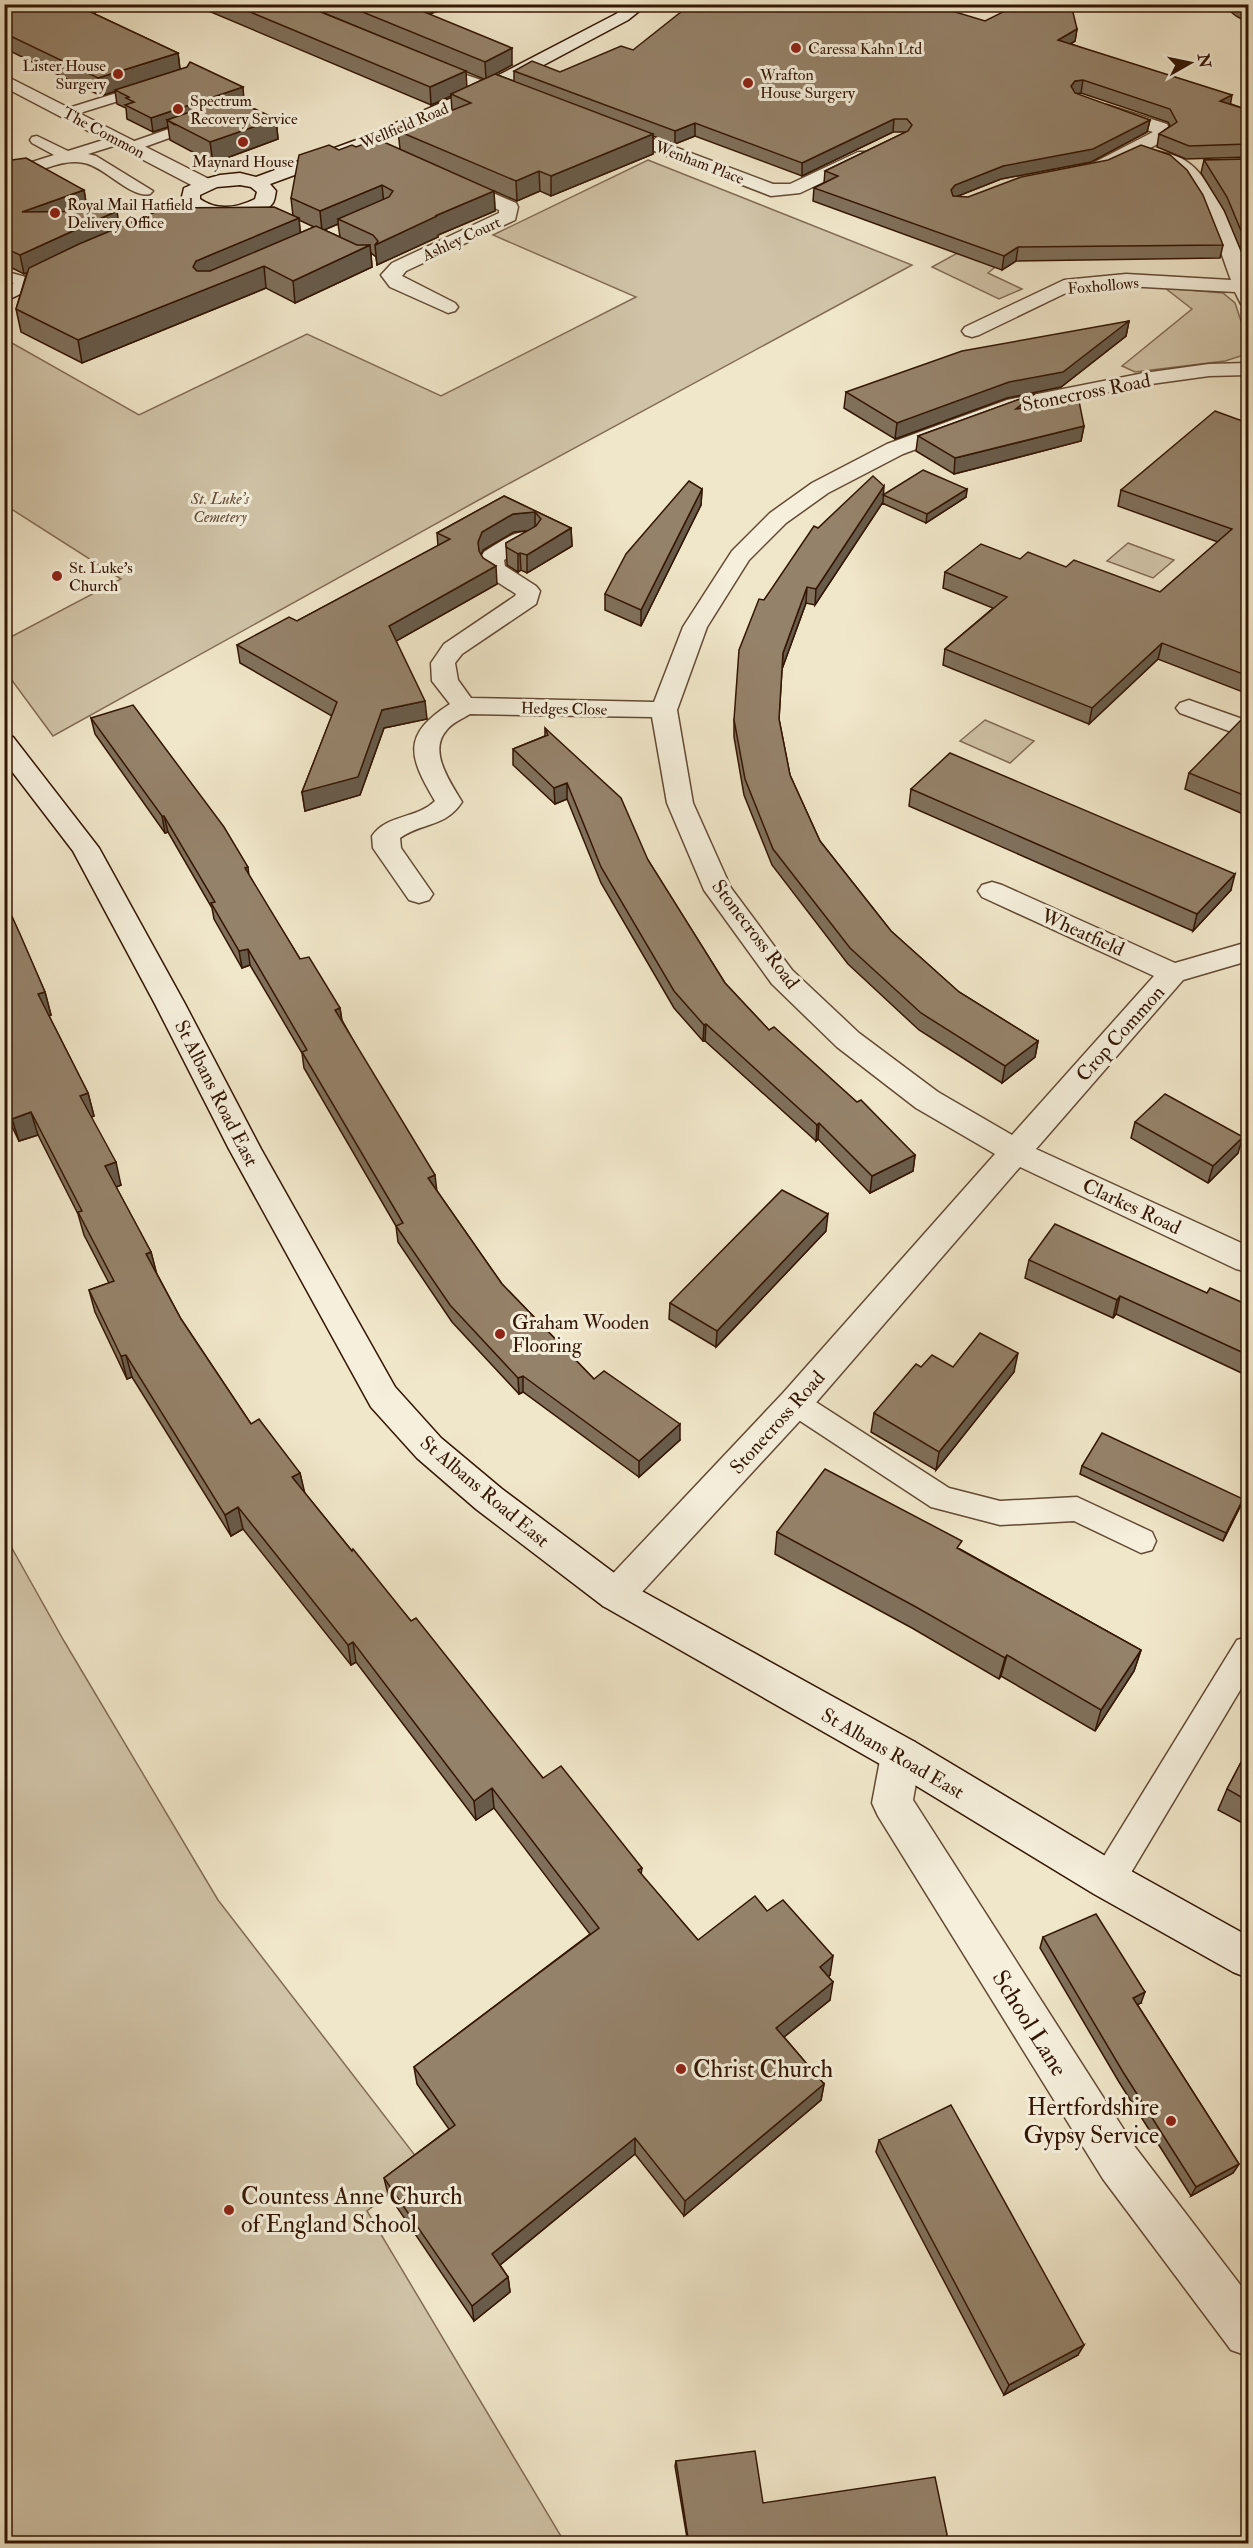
<svg xmlns="http://www.w3.org/2000/svg" width="1253" height="2548" font-family="'IM FELL Double Pica',serif">
<rect width="100%" height="100%" fill="#f0e6c9"/>
<filter id="stains"><feTurbulence type="fractalNoise" baseFrequency=".00333" numOctaves="4"/><feColorMatrix values="0 0 0 0 .2 0 0 0 0 .09 0 0 0 0 .02 0 0 0 .5 -.17"/></filter>
<radialGradient id="worn" r=".72"><stop offset=".6" stop-color="#630" stop-opacity="0"/><stop offset="1" stop-color="#630" stop-opacity=".3"/></radialGradient>
<!-- green -->
<g fill="#d0c3a7" stroke="#826c55" stroke-width="1.5">
<path d="M648,160L912,265L486,496L53,736L5,671V640L121,579L5,505V339L139,415L307,334L441,396L636,297L493,235Z"/>
<path d="M985,238L994,268L988,273L1022,289L999,299L932,267Z"/>
<path d="M1165,288L1223,293L1235,303L1248,342L1241,356L1225,361L1135,372L1122,366L1192,309Z"/>
<path d="M1128,543L1174,560L1153,578L1107,561Z"/>
<path d="M985,720L1034,741L1010,763L960,741Z"/>
<path d="M4,1534L64,1641L218,1900L424,2167L367,2211L565,2543H5Z"/>
</g>
<g fill="none" stroke-linecap="round" stroke-linejoin="round">
<!-- service casing -->
<g stroke="#624a34" stroke-width="3">
<g id="service">
<path d="M152,82L159,86L157,89L67,117L60,113L62,110Z"/>
<path d="M203,117L210,121L208,124L136,150H126L124,147L126,144Z"/>
<path d="M37,136L68,151L113,137H123L125,140L123,143L88,154L96,156L153,191L150,194C131,199 104,166 84,163C56,157 28,181 7,176L4,173L7,170L54,155L32,143L30,140L32,137Z"/>
<path d="M4,271L33,279L35,282L27,287L4,281Z"/>
<path d="M795,1392L805,1395L949,1488L1000,1501L1077,1497L1152,1532L1156,1541L1152,1550L1141,1553L1074,1521L1000,1525L931,1507L785,1411L781,1403L785,1395Z"/>
<path d="M1248,1637V1677L1120,1891L1108,1896L1096,1891L1091,1880L1096,1869L1237,1640Z"/>
</g>
</g>
<!-- minor casing -->
<g stroke="#624a34" stroke-width="3">
<g id="minor">
<path d="M424,60L492,84L495,88L492,92H480L418,69L415,65L418,61Z"/>
<path d="M4,75L211,180L213,184L211,188H197L4,87Z"/>
<path d="M1107,105L1167,124L1172,134L1169,138L1109,170H1095L1093,166L1095,162L1153,132L1101,114L1098,110L1101,106Z"/>
<path d="M611,123L773,184H790L858,152H870L873,156L870,160L800,193L771,196L605,132L602,128L605,124Z"/>
<path d="M1151,150C1164,153 1180,155 1190,164C1213,181 1242,245 1248,273C1250,283 1248,296 1248,306L1241,304L1235,292L1126,286L1068,292L979,335L972,337L965,335L962,331L965,327L1064,280L1126,274L1231,280C1219,249 1203,190 1176,170C1167,164 1155,162 1145,159L1142,155L1145,151Z"/>
<path d="M454,176L516,203L518,207L515,220L406,271L402,276L455,303L458,307L455,311L448,313L390,287L381,275L392,263L499,213V210L447,186L445,182L447,178Z"/>
<path d="M1248,363V375L1209,376L1144,385L1020,410L903,454L828,493L786,523L749,560L707,627L677,710L693,803L731,888L792,970L859,1033L938,1092L1012,1135L1154,976L982,897L978,891L982,885L992,882L1002,885L1175,963L1248,942V961L1183,980L1036,1149L1248,1246V1272L1236,1269L1020,1167L807,1413L629,1606L616,1611L603,1606L597,1595L603,1584L783,1393L995,1154L916,1108L837,1047L772,984L704,890L667,803L652,717L470,714C462,719 451,723 446,731C428,752 451,783 462,802C445,828 422,822 400,838L401,848L433,894L429,900L419,903L409,900L373,848L372,836C387,814 417,819 435,801C409,757 401,735 450,704L432,681L431,663L444,644L515,596L516,594L485,574C480,567 479,559 484,552C499,543 517,528 535,532L539,537L535,542L504,560L505,566L536,586L540,591L536,604L462,654L455,663L458,680L471,698L654,702L683,627L732,551L770,513L812,483L887,444L1007,400L1144,373L1209,364Z"/>
<path d="M1189,700L1248,721V738L1180,713L1176,708L1180,703Z"/>
<path d="M901,1737L915,1742L921,1755L913,1800L1135,2147L1248,2295V2356L1231,2350L1103,2179L878,1816L872,1803L881,1755L887,1742Z"/>
</g>
</g>
<!-- secondary casing -->
<g stroke="#331603" stroke-width="3">
<g id="secondary">
<path d="M629,4H648L628,20L480,99L371,147L270,184L276,191C275,195 275,201 272,204C256,224 195,222 181,201L184,188L202,180L220,175L240,173L256,177L359,139L468,91L616,14ZM240,185L251,187L257,192L255,199C237,208 217,211 200,199V195L217,187Z"/>
<path d="M64,259L71,261L74,265L71,269L4,302V288Z"/>
<path d="M4,735L13,737L99,848L185,1004L261,1149L395,1387L441,1438L502,1489L629,1584L915,1742L1122,1866L1248,1936V1978L1233,1972L1094,1894L887,1768L603,1606L476,1509L417,1458L371,1407L229,1149L155,1004L73,851L4,761Z"/>
</g>
</g>
<!-- service -->
<use href="#service" fill="#f5efdc" fill-rule="evenodd"/>
<!-- minor -->
<use href="#minor" fill="#f5efdc" fill-rule="evenodd"/>
<!-- secondary -->
<use href="#secondary" fill="#f5efdc" fill-rule="evenodd"/>
</g>
<!-- wall -->
<g fill="#80705b" stroke="#331603" stroke-width="1.5" fill-rule="evenodd">
<path d="M4,4H99L95,14L178,53L180,69L244,101L240,102L276,119L278,139L213,163L170,140L168,127L153,132L127,119L126,108L117,104L115,91L101,96L4,48Z"/>
<path d="M192,4H301L467,87L484,79L302,4H459L429,14L512,65L495,74L514,81V71L560,72L633,50L985,21L1077,29L1075,41L1071,44L1231,104L1248,110V157L1186,159L1157,147L1159,134L1170,126L1168,122L1081,93L1075,94L1150,120L1147,132L1091,162L1001,179L958,196L1223,245L1220,258L1016,261L1002,270L813,201L814,188L824,183L825,171L906,132H893L802,176L695,136L675,144L653,136V154L551,196L540,191L517,201L494,191L495,211L438,235V237L377,265L376,257L371,253L372,267L295,303L266,288L82,363L21,332L16,309L27,272L24,274L4,264V146L8,148L11,160L84,190L87,209L78,212L120,227L293,216L291,198L339,150L356,147L400,149L398,131L452,111L451,96L431,105ZM299,220L314,227L300,233ZM338,224L340,237L324,230Z"/>
<path d="M1221,4H1248V23L1236,16Z"/>
<path d="M1248,159V258H1244L1224,210L1201,173L1204,160Z"/>
<path d="M1129,321L1126,336L1061,387L1007,398L895,439L844,408L846,392Z"/>
<path d="M1034,394L1033,407L1084,426L1081,441L954,474L916,451L918,436Z"/>
<path d="M1248,423V694L1158,659L1089,724L943,665L945,649L993,608L943,588L945,572L1020,559L1066,567L1160,592L1218,542L1118,506L1121,490Z"/>
<path d="M702,489L701,505L641,626L605,610V594Z"/>
<path d="M967,489L966,497L926,523L882,503L883,502L815,605L806,603L782,669L779,719L790,775L820,841L891,931L959,992L1038,1041L1035,1057L1002,1083L919,1030L848,964L772,865L744,795L734,737V720L764,600L818,528L884,495Z"/>
<path d="M504,496L571,528L572,546L527,573L521,570L518,572L507,565L506,543L528,531L514,532L483,550L481,555L497,584L396,641L427,719L384,728L360,795L305,811L302,792L332,716L240,663L237,645L297,621L438,546L437,533Z"/>
<path d="M91,718L248,867L249,876L300,959L340,1008L342,1020L437,1191L502,1284L594,1379L680,1440L639,1477L523,1392L519,1394L452,1322L398,1242L396,1226L304,1068L302,1053L250,965L242,968L214,919L212,908L168,832L165,833L95,734Z"/>
<path d="M1248,722V816L1185,789L1189,773Z"/>
<path d="M545,728L648,860L725,983L769,1030L915,1155L913,1171L870,1193L818,1139L816,1141L705,1041H703L674,1008L601,883L567,799L555,804L513,765V749L545,736Z"/>
<path d="M911,789L1231,890L1193,931L909,806Z"/>
<path d="M4,899L45,992L51,1015L49,1016L88,1093L94,1116L91,1117L121,1185L116,1187L151,1252L156,1272L181,1319L251,1424L300,1473L304,1492L352,1551L543,1778L642,1868L641,1875L698,1940L767,1911L830,1975L828,1977L830,2000L784,2037L824,2084L821,2100L684,2216L635,2154L500,2265L508,2277L510,2292L474,2321L388,2194L384,2178L449,2129L417,2084L414,2067L590,1934L494,1808L476,1820L356,1662L351,1665L243,1529L231,1536L132,1377L127,1379L95,1312L89,1290L109,1283L84,1235L78,1214L38,1135L19,1141L4,1110Z"/>
<path d="M1135,1122L1238,1153L1208,1183L1131,1138Z"/>
<path d="M826,1231L716,1347L669,1319L670,1303Z"/>
<path d="M1029,1260L1207,1293L1248,1305V1376L1116,1314L1113,1318L1025,1278Z"/>
<path d="M921,1367H953L1014,1372L936,1470L871,1432L874,1413Z"/>
<path d="M1082,1466L1240,1507L1223,1541L1080,1474Z"/>
<path d="M777,1532L960,1549L1141,1650L1134,1671L1095,1731L1001,1676L999,1679L912,1628L775,1554Z"/>
<path d="M1248,1749V1826L1218,1810L1227,1789Z"/>
<path d="M1043,1937L1141,2003L1137,2004L1239,2164L1233,2173L1191,2196L1119,2082L1040,1948Z"/>
<path d="M879,2140L1078,2355L1004,2395L876,2152Z"/>
<path d="M676,2461L763,2503L949,2544H688L675,2466Z"/>
</g>
<!-- shaded-wall -->
<g fill="#685b4a" stroke="#331603" stroke-width="1.5">
<path d="M89,4H99L89,27L86,10Z"/>
<path d="M405,4H459L406,22Z"/>
<path d="M1077,29L1075,41L1056,52L1058,40Z"/>
<path d="M512,48V65L486,79L485,62Z"/>
<path d="M178,53L180,70L101,96L98,78Z"/>
<path d="M466,71L467,89L451,94V96L431,105L430,87Z"/>
<path d="M1083,80L1081,93L1074,94L1071,86L1075,81Z"/>
<path d="M243,87L244,101L175,125L167,120L168,127L153,132L151,118Z"/>
<path d="M1232,95L1230,107L1220,101Z"/>
<path d="M276,119L278,139L213,163L210,142Z"/>
<path d="M894,119L893,132L802,176V163Z"/>
<path d="M1150,120L1147,132L1091,162L1001,179L953,198L951,190L955,185L1003,166Z"/>
<path d="M695,123V136L675,144V131Z"/>
<path d="M653,134V154L551,196V176Z"/>
<path d="M8,148L12,166L4,170V150Z"/>
<path d="M539,171L540,191L517,201L516,181Z"/>
<path d="M382,185L384,205L338,219V224L322,231L320,211Z"/>
<path d="M84,190L87,209L25,231L22,212Z"/>
<path d="M494,191L495,211L438,235V237L377,265L375,245L435,216Z"/>
<path d="M117,211L120,230L24,274L20,255Z"/>
<path d="M299,218L301,240L199,283L193,267L196,261Z"/>
<path d="M370,245L372,267L295,303L293,281Z"/>
<path d="M1018,247L1016,261L1002,270L1004,256Z"/>
<path d="M264,266L266,288L82,363L78,340Z"/>
<path d="M1129,321L1126,336L1061,387L1007,398L895,439L897,423Z"/>
<path d="M1034,394L1032,410L1016,409Z"/>
<path d="M1084,426L1081,441L954,474L955,458Z"/>
<path d="M884,486L883,502L815,605L816,589Z"/>
<path d="M702,489L701,505L641,626V610Z"/>
<path d="M967,489L966,497L926,523L927,514Z"/>
<path d="M535,512V530L514,532L483,550L479,560L478,542L482,532L513,514Z"/>
<path d="M571,528L572,546L527,573V555Z"/>
<path d="M520,553L521,570L518,572V554Z"/>
<path d="M496,566L497,584L391,644L389,626Z"/>
<path d="M807,587L806,603L782,669L783,653Z"/>
<path d="M1162,643L1158,659L1089,724L1092,708Z"/>
<path d="M425,701L427,719L384,728L360,795L305,811L302,792L382,710Z"/>
<path d="M567,783V799L555,804L554,788Z"/>
<path d="M162,816H164L168,832L165,833Z"/>
<path d="M1235,874L1231,890L1193,931L1197,914Z"/>
<path d="M248,949L250,965L242,968L239,951Z"/>
<path d="M45,992L51,1015L45,1017L38,994Z"/>
<path d="M340,1008L342,1024L335,1010Z"/>
<path d="M706,1024L705,1041H703L704,1025Z"/>
<path d="M1038,1041L1035,1057L1002,1083L1005,1066Z"/>
<path d="M88,1093L94,1116L86,1119L80,1096Z"/>
<path d="M31,1112L38,1135L19,1141L12,1119Z"/>
<path d="M819,1123L818,1139L816,1141L817,1125Z"/>
<path d="M1243,1137L1238,1153L1208,1183L1213,1166Z"/>
<path d="M915,1155L913,1171L870,1193L872,1176Z"/>
<path d="M116,1162L121,1185L111,1189L105,1166Z"/>
<path d="M435,1175L437,1192L428,1178Z"/>
<path d="M828,1214L826,1231L716,1347L717,1331Z"/>
<path d="M151,1252L157,1275L146,1254Z"/>
<path d="M1120,1296L1116,1314L1113,1318L1117,1300Z"/>
<path d="M1018,1353L1014,1372L936,1470L939,1452Z"/>
<path d="M126,1355L132,1377L127,1379L121,1356Z"/>
<path d="M523,1376V1392L519,1394L518,1378Z"/>
<path d="M680,1424V1440L639,1477V1461Z"/>
<path d="M300,1473L305,1494L292,1477Z"/>
<path d="M1243,1499L1240,1507L1223,1541L1226,1533Z"/>
<path d="M238,1507L243,1529L231,1536L225,1515Z"/>
<path d="M353,1642L356,1662L351,1665L348,1645Z"/>
<path d="M1141,1650L1134,1671L1095,1731L1101,1710Z"/>
<path d="M1007,1655L1001,1676L999,1679L1005,1658Z"/>
<path d="M492,1788L494,1808L476,1820L474,1801Z"/>
<path d="M833,1956L830,1975L817,1986L820,1967Z"/>
<path d="M833,1982L830,2000L774,2045L776,2028Z"/>
<path d="M1145,1992L1141,2003L1128,2009L1133,1998Z"/>
<path d="M824,2084L821,2100L684,2216L685,2201Z"/>
<path d="M635,2138V2154L495,2269L492,2254Z"/>
<path d="M1239,2164L1233,2173L1191,2196L1196,2187Z"/>
<path d="M508,2277L510,2292L474,2321L472,2306Z"/>
<path d="M1084,2345L1078,2355L1004,2395L1009,2385Z"/>
</g>
<!-- building -->
<g fill="#95826a" stroke="#331603" stroke-width="1.5">
<path d="M4,4H89L86,10L178,53L98,78L4,33Z"/>
<path d="M231,4H301L466,71L430,87Z"/>
<path d="M343,4H405L512,48L485,62Z"/>
<path d="M691,4H929L985,21L1019,4H1071L1077,29L1058,40L1232,95L1220,101L1248,110V144L1189,146L1159,134L1177,122L1170,109L1083,80L1075,81L1071,86L1075,93L1150,120L1093,149L1003,166L955,185L951,190L953,196L968,197L1021,177L1108,160L1141,145L1170,155L1187,170L1203,195L1223,245L1018,247L1004,256L814,188L838,176L825,171L908,131L912,125L907,119H894L802,163L695,123L675,131L514,71L532,61L560,72L621,46L633,50Z"/>
<path d="M1242,4H1248V8Z"/>
<path d="M190,62L243,87L151,118L125,105L134,102L126,98L129,97L115,90L187,67Z"/>
<path d="M495,74L653,134L551,176L539,171L516,181L398,131L471,103L451,94Z"/>
<path d="M230,98L276,119L210,142L167,120Z"/>
<path d="M377,139L494,191L435,216H437L375,245L378,241L373,235L338,219L389,197L393,191L382,185L320,211L291,198L299,155L329,145L339,150L352,145L356,147Z"/>
<path d="M26,158L84,190L22,212L117,211L20,255L4,248V160H12Z"/>
<path d="M1248,159V245H1247L1227,197L1204,160Z"/>
<path d="M274,207L299,218L196,261L193,267L197,271H210L316,226L357,245H370L293,281L264,266L78,340L16,309L29,268L79,244L165,208Z"/>
<path d="M1129,321L1063,372L1009,382L897,423L846,392L962,351Z"/>
<path d="M1034,394L1016,409L1079,401L1084,426L955,458L918,436Z"/>
<path d="M1215,411L1248,423V676L1162,643L1092,708L945,649L1007,597L945,572L981,544L1020,559L1028,552L1066,567L1074,560L1160,592L1232,529L1121,490Z"/>
<path d="M923,470L967,489L927,514L883,495Z"/>
<path d="M873,476L884,486L816,589L807,587L783,653L779,719L790,775L820,841L891,931L959,992L1038,1041L1005,1066L921,1013L850,948L773,849L745,779L734,720L739,650L759,599L764,600L814,526L818,528Z"/>
<path d="M689,481L702,489L641,610L605,594L626,554Z"/>
<path d="M504,496L571,528L527,555L520,553L518,554L506,547V543L536,526L541,519L535,512L513,514L482,532L478,542L479,551L483,558L496,566L389,626L425,701L382,710L358,777L302,792L337,702L237,645L289,617L297,621L450,539L437,533Z"/>
<path d="M133,705L224,827L248,867L245,868L300,959L309,957L340,1008L335,1010L435,1175L428,1178L502,1284L594,1379L604,1371L680,1424L639,1461L523,1376L518,1378L450,1305L396,1226L403,1223L302,1052L307,1050L248,949L239,951L211,903L215,902L164,816H162L91,718Z"/>
<path d="M1241,720L1248,722V797L1189,773Z"/>
<path d="M545,728L621,798L648,860L725,983L769,1030L774,1027L857,1102L861,1100L915,1155L872,1176L819,1123L817,1125L706,1024L704,1025L674,991L601,867L567,783L554,788L513,749L548,735Z"/>
<path d="M950,753L1235,874L1197,914L911,789Z"/>
<path d="M4,899L20,934L45,992L38,994L88,1093L80,1096L116,1162L105,1166L151,1252L146,1254L181,1319L251,1424L259,1419L300,1473L292,1477L352,1551L353,1549L411,1621L416,1618L543,1778L561,1766L642,1868L638,1870L698,1940L755,1896L767,1911L783,1900L833,1956L820,1967L833,1982L776,2028L824,2084L685,2201L635,2138L492,2254L508,2277L472,2306L384,2178L455,2125L414,2067L599,1928L492,1788L474,1801L353,1642L348,1645L238,1507L225,1515L126,1355L121,1356L89,1290L114,1281L78,1212L82,1211L31,1112L12,1119L4,1102V1049H7L4,1044Z"/>
<path d="M1165,1094L1243,1137L1213,1166L1135,1122Z"/>
<path d="M782,1190L828,1214L717,1331L670,1303Z"/>
<path d="M1055,1224L1207,1293L1210,1288L1248,1305V1355L1120,1296L1117,1300L1029,1260Z"/>
<path d="M980,1333L1018,1353L939,1452L874,1413L916,1364L921,1367L932,1355L953,1367Z"/>
<path d="M1102,1433L1243,1499L1226,1533L1082,1466Z"/>
<path d="M825,1469L962,1541L957,1548L1141,1650L1101,1710L1007,1655L1005,1658L916,1607L777,1532Z"/>
<path d="M1248,1749V1801L1227,1789Z"/>
<path d="M1096,1914L1145,1992L1133,1998L1239,2164L1196,2187L1123,2072L1043,1937Z"/>
<path d="M951,2105L1084,2345L1009,2385L879,2140Z"/>
<path d="M755,2451L763,2503L935,2477L949,2544H689L676,2461Z"/>
</g>
<!-- markers -->
<g fill="#8f2418" stroke="#f5efdc" stroke-width="2">
<circle cx="796" cy="48" r="6"/>
<circle cx="118" cy="74" r="6"/>
<circle cx="748" cy="83" r="6"/>
<circle cx="178" cy="109" r="6"/>
<circle cx="243" cy="142" r="6"/>
<circle cx="55" cy="213" r="6"/>
<circle cx="57" cy="576" r="6"/>
<circle cx="500" cy="1334" r="6"/>
<circle cx="681" cy="2069" r="6"/>
<circle cx="1171" cy="2121" r="6"/>
<circle cx="229" cy="2210" r="6"/>
</g>
<g text-anchor="middle" stroke-width="6" stroke-linejoin="round" paint-order="stroke">
<!-- far-poi labels -->
<g font-size="16" fill="#331603" stroke="#f5efdc" text-anchor="start">
<text x="808" y="54">Caressa Kahn Ltd</text>
<text x="106" y="71" text-anchor="end">Lister House<tspan x="106" dy="18">Surgery</tspan></text>
<text x="760" y="80">Wrafton<tspan x="760" dy="18">House Surgery</tspan></text>
<text x="190" y="106">Spectrum<tspan x="190" dy="18">Recovery Service</tspan></text>
<text x="243" y="167" text-anchor="middle">Maynard House</text>
<text x="67" y="210">Royal Mail Hatfield<tspan x="67" dy="18">Delivery Office</tspan></text>
<text x="69" y="573">St. Luke's<tspan x="69" dy="18">Church</tspan></text>
</g>
<!-- far-street labels -->
<g font-size="16" fill="#331603" stroke="#f5efdc">
<text transform="translate(404 125) rotate(-23)" y="6">Wellfield Road</text>
<text transform="translate(104 132) rotate(28)" y="6">The Common</text>
<text transform="translate(700 162) rotate(21)" y="6">Wenham Place</text>
<text transform="translate(461 238) rotate(-25)" y="6">Ashley Court</text>
<text transform="translate(1103 285) rotate(-5)" y="6">Foxhollows</text>
<text transform="translate(564 708) rotate(1)" y="6">Hedges Close</text>
</g>
<!-- far-park labels -->
<g font-size="16" font-style="italic" fill="#624a34" stroke="#f5efdc">
<text x="220" y="504">St. Luke's<tspan x="220" dy="18">Cemetery</tspan></text>
</g>
<!-- street labels -->
<g font-size="20" fill="#331603" stroke="#f5efdc">
<text transform="translate(1086 392) rotate(-11)" y="7">Stonecross Road</text>
<text transform="translate(1083 932) rotate(24)" y="7">Wheatfield</text>
<text transform="translate(756 934) rotate(53)" y="7">Stonecross Road</text>
<text transform="translate(1120 1033) rotate(-48)" y="7">Crop Common</text>
<text transform="translate(217 1093) rotate(63)" y="7">St Albans Road East</text>
<text transform="translate(1132 1206) rotate(25)" y="7">Clarkes Road</text>
<text transform="translate(777 1422) rotate(-48)" y="7">Stonecross Road</text>
<text transform="translate(485 1491) rotate(40)" y="7">St Albans Road East</text>
<text transform="translate(893 1753) rotate(30)" y="7">St Albans Road East</text>
</g>
<!-- poi labels -->
<g font-size="20" fill="#331603" stroke="#f5efdc" text-anchor="start">
<text x="512" y="1329">Graham Wooden<tspan x="512" dy="23">Flooring</tspan></text>
</g>
<!-- near-street labels -->
<g font-size="24" fill="#331603" stroke="#f5efdc">
<text transform="translate(1030 2023) rotate(58)" y="8">School Lane</text>
</g>
<!-- near-poi labels -->
<g font-size="24" fill="#331603" stroke="#f5efdc" text-anchor="start">
<text x="693" y="2077">Christ Church</text>
<text x="1159" y="2115" text-anchor="end">Hertfordshire<tspan x="1159" dy="28">Gypsy Service</tspan></text>
<text x="241" y="2204">Countess Anne Church<tspan x="241" dy="28">of England School</tspan></text>
</g>
</g>
<!-- margin -->
<rect width="1253" height="2548" fill="none" stroke="#f0e6c9" stroke-width="24"/>
<rect x="6" y="6" width="1241" height="2536" fill="none" stroke="#331603" stroke-width="3"/>
<rect x="12" y="12" width="1229" height="2524" fill="none" stroke="#331603" stroke-width="1.5"/>
<!-- north arrow -->
<g transform="translate(1190 63) rotate(81)" stroke="#f5efdc" stroke-width="4.5" paint-order="stroke">
<path d="M0-4.5L10 22L0 15L-10 22Z" fill="#331603"/>
<text y="-9" font-size="16" font-weight="bold" text-anchor="middle" fill="#331603">N</text>
</g>
<rect width="100%" height="100%" filter="url(#stains)"/>
<rect width="100%" height="100%" fill="url(#worn)"/>
</svg>
